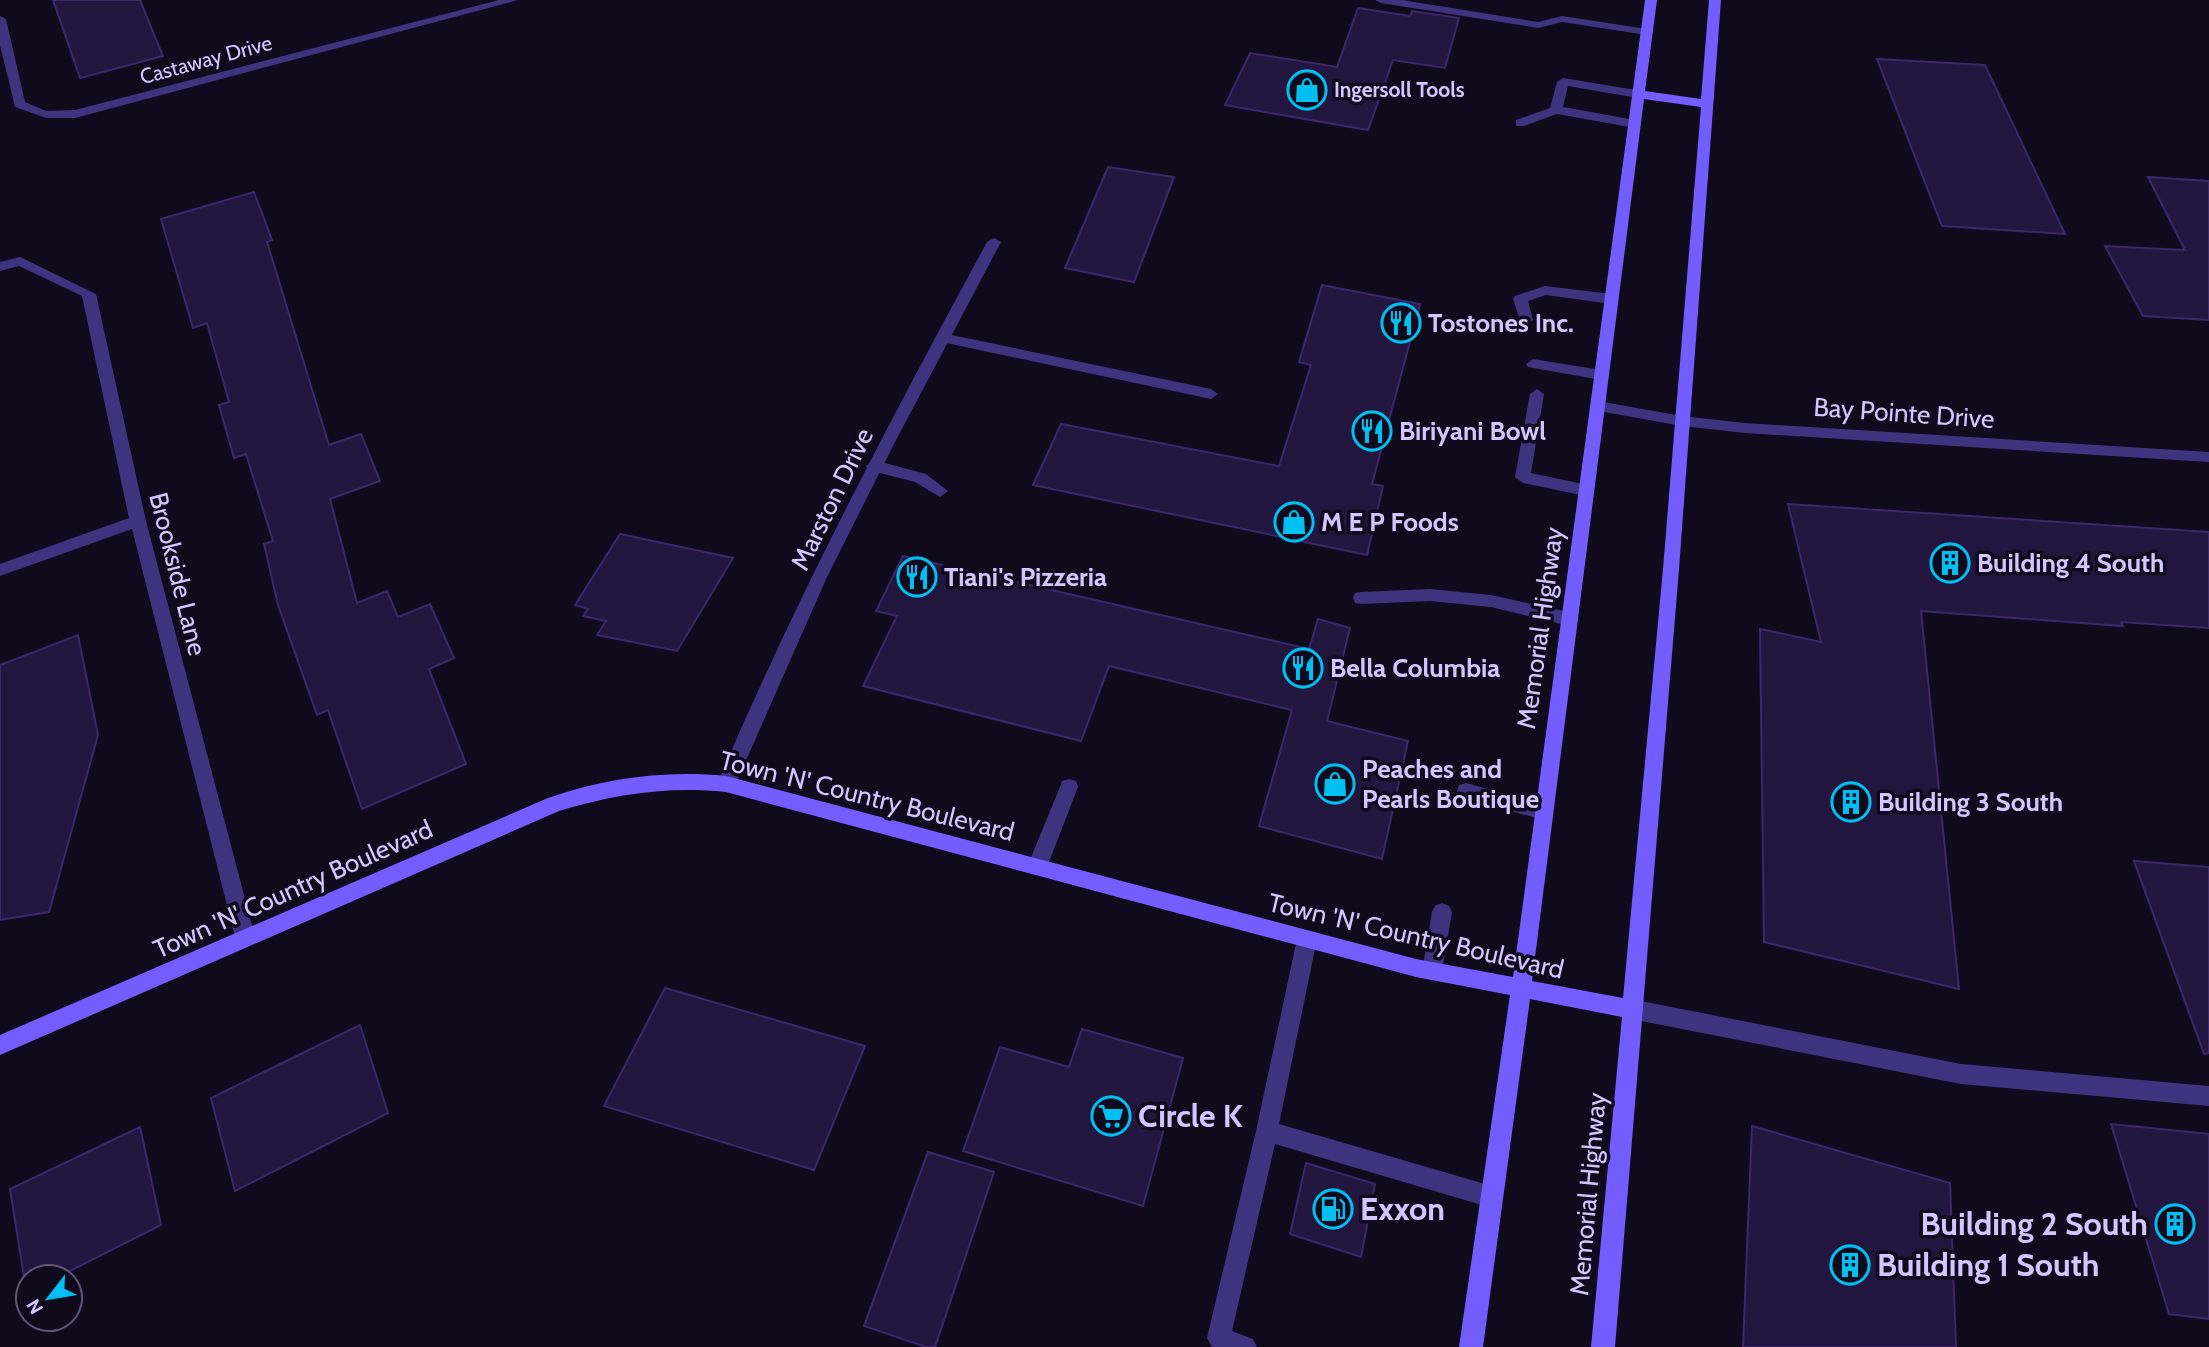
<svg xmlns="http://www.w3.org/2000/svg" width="2209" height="1347" font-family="Cabin,sans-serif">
<rect width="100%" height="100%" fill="#100a1d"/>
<!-- building -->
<g fill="#22163f" stroke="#3c266c" stroke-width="2">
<path d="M53,0H140L163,56L80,78Z"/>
<path d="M1358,8L1410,16L1412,11L1459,18L1445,68L1393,60L1368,130L1225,105L1250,53L1337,67Z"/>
<path d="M1877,59L1985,65L2065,234L1942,226Z"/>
<path d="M1108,167L1174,177L1134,282L1065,268Z"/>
<path d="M2148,177L2209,181V320L2143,316L2105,246L2185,250Z"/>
<path d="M254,192L272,240L267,242L329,445L361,434L380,481L330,499L357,603L387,591L398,617L430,604L454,658L429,669L466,764L362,809L328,710L317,715L278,605L264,544L273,541L246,454L234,458L219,405L229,402L207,323L193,328L161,219Z"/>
<path d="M1322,285L1420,304L1372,484L1383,486L1367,555L1033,485L1061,424L1279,466L1311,365L1299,362Z"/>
<path d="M1788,504L2209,532V628L2121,622L2123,626L1921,611L1959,989L1764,942L1760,629L1821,642Z"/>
<path d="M620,534L733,558L677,651L597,635L606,621L583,616L588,609L575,605Z"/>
<path d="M903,556L1309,649L1318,619L1350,628L1327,721L1408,741L1382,859L1259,826L1292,710L1109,666L1081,741L863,686L897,616L876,611Z"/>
<path d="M78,635L98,735L49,912L0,920V665Z"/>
<path d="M2134,861L2209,867V1053L2204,1054Z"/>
<path d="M665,988L865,1046L814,1170L604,1106Z"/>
<path d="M360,1025L388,1113L235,1191L211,1098Z"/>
<path d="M1082,1029L1183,1058L1143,1206L963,1151L1000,1047L1069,1067Z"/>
<path d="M2111,1124L2209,1134V1319L2169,1314Z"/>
<path d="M1752,1126L1950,1183L1956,1347H1743Z"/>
<path d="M140,1127L161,1225L58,1277H24L10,1189Z"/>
<path d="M928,1152L994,1172L935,1347H926L864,1326Z"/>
<path d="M1306,1163L1375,1184L1361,1257L1290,1234Z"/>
</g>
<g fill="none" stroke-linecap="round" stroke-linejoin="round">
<!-- lane -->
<g fill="#3e337f" fill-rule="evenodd">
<path d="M1375,0H1402L1538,22L1562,16L1647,29L1653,32L1647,35L1562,22L1538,28L1381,3Z"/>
<path d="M1563,78L1642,91V97L1638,98L1568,86L1563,107L1635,120L1641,124L1635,128L1557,114L1524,126H1516V120L1550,108L1557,82Z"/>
<path d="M1545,286L1612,294L1619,299L1612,304L1546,295L1528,301L1533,320L1526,325L1521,323L1513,299L1515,296Z"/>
<path d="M942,333L1211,389L1218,394L1211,399L937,341L935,338Z"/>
<path d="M1533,359L1601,370L1608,375L1601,380L1528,367L1526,364Z"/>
<path d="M1537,389L1544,394L1531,473L1592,486L1594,490L1592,494L1586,496L1523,483L1515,477L1530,394Z"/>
<path d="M874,460L926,474L948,491L940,497L915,482L868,470L866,466Z"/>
<path d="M1430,589L1491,595L1569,612L1575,614L1578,619L1575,624L1569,626L1491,607L1430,601L1361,604L1355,603L1353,598L1355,593L1361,592Z"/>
<path d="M1069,779L1076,781L1078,787L1047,867L1044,873L1037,875L1030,873L1027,867L1060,787L1062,781Z"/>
<path d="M1466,783L1544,804L1551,806L1553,812L1551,818L1544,820L1459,797L1457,791L1459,785Z"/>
<path d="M1442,903L1449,906L1452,912L1442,971L1439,978L1432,980L1425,978L1422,971L1432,912L1435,906Z"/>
<path d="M1307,930L1314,933L1317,939L1279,1124L1492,1186L1500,1189L1503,1197L1500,1205L1492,1208L1275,1144L1232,1331L1253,1339L1257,1347H1212L1207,1338L1256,1131L1297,939L1300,933Z"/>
<path d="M1631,999L1961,1064L2209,1086V1106L1961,1084L1631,1019L1624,1016L1621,1009L1624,1002Z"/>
</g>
<!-- street -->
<g fill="#3e337f" fill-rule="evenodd">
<path d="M499,0H518L75,118H46L15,107L0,45V16L6,19L25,102L46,111L75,110Z"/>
<path d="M994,238L1001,242L895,442L827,577L733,790L726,792L719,790L717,784C796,598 890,420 987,242Z"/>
<path d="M20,257L96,294L146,521L255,937L252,943L245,946L238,943L235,937L132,529L0,576V564L129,518L82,296L19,266L0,271V262Z"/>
<path d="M1598,401L1682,416L1745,423L2209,452V462L1745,433L1682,426L1593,410L1590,406Z"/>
</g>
<!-- secondary -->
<path fill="#735dff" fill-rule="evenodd" d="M1645,0H1657L1645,91L1701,99L1709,0H1721L1679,569L1615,1347H1591L1622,1017L1530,999L1483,1347H1459L1510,995L1416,977L726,792C668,786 615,794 559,811L0,1055V1035L548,798C606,778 665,770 726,776L1416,959L1513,977ZM1644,99L1701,107L1663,569L1623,998L1532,981Z"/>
</g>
<!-- icons -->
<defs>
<g id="shop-ring" transform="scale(2.0125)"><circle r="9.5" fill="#100a1d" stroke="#00bff1" stroke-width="1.5"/><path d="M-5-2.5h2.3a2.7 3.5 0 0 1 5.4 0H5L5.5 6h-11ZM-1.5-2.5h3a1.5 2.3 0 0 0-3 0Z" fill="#00bff1"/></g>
<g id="restaurant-ring" transform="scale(2.0125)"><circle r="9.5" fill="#100a1d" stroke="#00bff1" stroke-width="1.5"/><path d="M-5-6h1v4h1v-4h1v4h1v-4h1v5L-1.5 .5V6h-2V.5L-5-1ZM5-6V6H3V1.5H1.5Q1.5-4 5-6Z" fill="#00bff1"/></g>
<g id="building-ring" transform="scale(2.0125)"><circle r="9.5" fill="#100a1d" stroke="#00bff1" stroke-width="1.5"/><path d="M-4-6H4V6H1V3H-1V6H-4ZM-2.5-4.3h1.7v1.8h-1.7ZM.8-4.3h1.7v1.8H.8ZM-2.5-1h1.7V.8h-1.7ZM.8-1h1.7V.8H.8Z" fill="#00bff1"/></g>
<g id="supermarket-ring" transform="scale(2.0125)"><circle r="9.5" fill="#100a1d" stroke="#00bff1" stroke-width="1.5"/><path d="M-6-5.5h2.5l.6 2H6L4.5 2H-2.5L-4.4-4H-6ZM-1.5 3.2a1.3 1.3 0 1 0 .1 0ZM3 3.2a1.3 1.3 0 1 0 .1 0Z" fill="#00bff1"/></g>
<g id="fuel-ring" transform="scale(2.0125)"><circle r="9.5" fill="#100a1d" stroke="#00bff1" stroke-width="1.5"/><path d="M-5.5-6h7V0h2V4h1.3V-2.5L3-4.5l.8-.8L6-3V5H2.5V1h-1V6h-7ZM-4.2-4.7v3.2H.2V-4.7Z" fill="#00bff1"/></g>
</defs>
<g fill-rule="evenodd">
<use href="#shop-ring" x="1307" y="90"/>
<use href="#restaurant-ring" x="1401" y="323"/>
<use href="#restaurant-ring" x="1372" y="431"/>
<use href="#shop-ring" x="1294" y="522"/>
<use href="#building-ring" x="1950" y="563"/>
<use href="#restaurant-ring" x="917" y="577"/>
<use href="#restaurant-ring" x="1303" y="668"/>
<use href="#shop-ring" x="1335" y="784"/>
<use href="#building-ring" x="1851" y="802"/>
<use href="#supermarket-ring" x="1111" y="1116"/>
<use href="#fuel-ring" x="1333" y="1209"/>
<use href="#building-ring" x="2175" y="1224"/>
<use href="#building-ring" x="1850" y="1265"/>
</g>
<g text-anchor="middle" stroke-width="7" stroke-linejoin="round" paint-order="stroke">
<!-- far-street labels -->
<g font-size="21" fill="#d3c6ff" stroke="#100a1d">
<text transform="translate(206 60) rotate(-15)" y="7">Castaway Drive</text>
</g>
<!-- far-poi labels -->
<g font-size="21" font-weight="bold" fill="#d3c6ff" stroke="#100a1d" text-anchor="start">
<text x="1334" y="97">Ingersoll Tools</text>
</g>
<!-- poi labels -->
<g font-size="26" font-weight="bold" fill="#d3c6ff" stroke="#100a1d" text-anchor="start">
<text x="1428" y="332">Tostones Inc.</text>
<text x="1399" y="440">Biriyani Bowl</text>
<text x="1321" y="531">M E P Foods</text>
<text x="1977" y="572">Building 4 South</text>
<text x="944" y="586">Tiani's Pizzeria</text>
<text x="1330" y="677">Bella Columbia</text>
<text x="1362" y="778">Peaches and<tspan x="1362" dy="30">Pearls Boutique</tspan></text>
<text x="1878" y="811">Building 3 South</text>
</g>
<!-- street labels -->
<g font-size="26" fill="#d3c6ff" stroke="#100a1d">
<text transform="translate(1904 413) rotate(4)" y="9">Bay Pointe Drive</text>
<text transform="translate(832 499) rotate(-64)" y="9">Marston Drive</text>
<text transform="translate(178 574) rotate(76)" y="9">Brookside Lane</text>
<text transform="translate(1540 628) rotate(-82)" y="9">Memorial Highway</text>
<text transform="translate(867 796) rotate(14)" y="9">Town 'N' Country Boulevard</text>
<text transform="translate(293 889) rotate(-24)" y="9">Town 'N' Country Boulevard</text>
<text transform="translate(1416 936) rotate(13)" y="9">Town 'N' Country Boulevard</text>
<text transform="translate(1588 1194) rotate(-85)" y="9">Memorial Highway</text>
</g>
<!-- near-poi labels -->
<g font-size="32" font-weight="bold" fill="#d3c6ff" stroke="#100a1d" text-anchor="start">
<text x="1138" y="1127">Circle K</text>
<text x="1360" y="1220">Exxon</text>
<text x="2148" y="1235" text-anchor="end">Building 2 South</text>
<text x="1877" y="1276">Building 1 South</text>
</g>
</g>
<!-- north arrow -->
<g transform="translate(49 1298) rotate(239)"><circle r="33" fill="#100a1d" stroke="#5e5577" stroke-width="2"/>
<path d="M0-5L12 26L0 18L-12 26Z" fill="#00bff1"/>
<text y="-10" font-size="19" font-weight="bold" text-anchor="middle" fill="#d3c6ff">N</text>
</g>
</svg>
